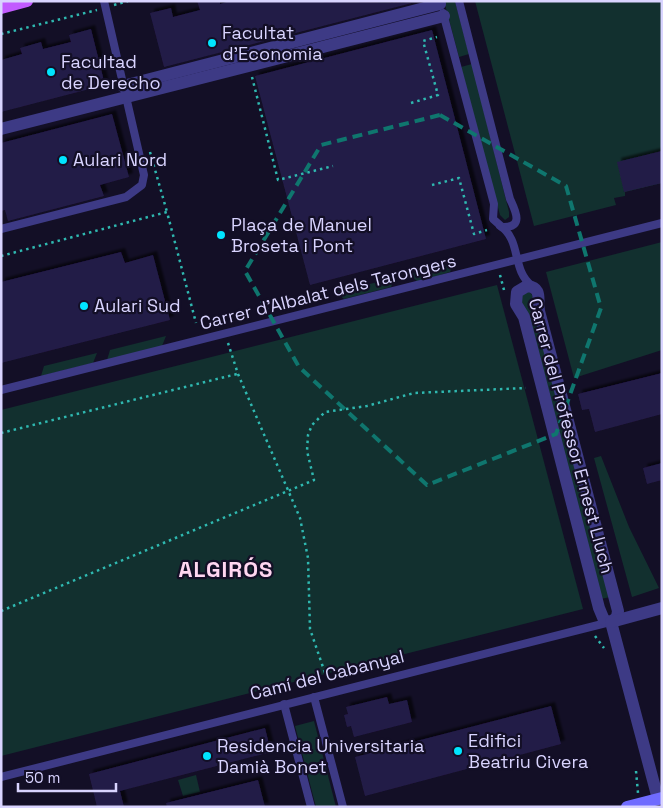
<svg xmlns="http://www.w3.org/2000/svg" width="663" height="808" font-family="'Space Grotesk',sans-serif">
<defs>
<filter id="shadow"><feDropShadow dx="4" dy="-4" stdDeviation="1" flood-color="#0009"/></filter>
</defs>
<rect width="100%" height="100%" fill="#130f26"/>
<!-- green -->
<g fill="#12302f">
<path d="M444,1H455L469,54L459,57Z"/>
<path d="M475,1H662V183L625,192V196L614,198L616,205L534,226Z"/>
<path d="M472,64L509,212V217L505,220L500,215L461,67Z"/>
<path d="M662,242V350L574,378L546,272Z"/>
<path d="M454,263L450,272L418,282L409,274Z"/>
<path d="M395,278L391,287L344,299L336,292Z"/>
<path d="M497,285L583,609L1,756V410Z"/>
<path d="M528,290L532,295L611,597L600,599L521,299L522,293Z"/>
<path d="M166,336L162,346L107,360L110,350Z"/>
<path d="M97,353L93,363L41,376L44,366Z"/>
<path d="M601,456L629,527L659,588L632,597L594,458Z"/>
<path d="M314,721L336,807H316L295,726Z"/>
<path d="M196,775L200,792L183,796L178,780Z"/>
</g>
<!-- building -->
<g fill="#241b47" filter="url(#shadow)">
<path d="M197,1H220V4L230,1L412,3L164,67L150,13L171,8L173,17L200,10Z"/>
<path d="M91,29L105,85L1,112V60L22,54L20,48L41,42L43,49L71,42L69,35Z"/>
<path d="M432,30L486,239L310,285L255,76Z"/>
<path d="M112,114L129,177L100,185L104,196L8,221L5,210L1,211V143Z"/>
<path d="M662,151V183L624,192L617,162Z"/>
<path d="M121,252L125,263L153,255L170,320L1,363V282Z"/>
<path d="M662,373V414L595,432L589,409L582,410L578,394Z"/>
<path d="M662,463V480L647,484L643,468Z"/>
<path d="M387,697L389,704L407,700L412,722L354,737L351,726L347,727L344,715L348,714L346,707Z"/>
<path d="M551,706L561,744L365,796L355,757Z"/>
<path d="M265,728L271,752L120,791L124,807H97L89,774Z"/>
<path d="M258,780L265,807H167L166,803Z"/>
</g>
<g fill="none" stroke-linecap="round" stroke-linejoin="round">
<!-- path -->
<g stroke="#2fb8b0" stroke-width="2.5" stroke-dasharray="2.5 4" stroke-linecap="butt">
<path d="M114,5L128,1"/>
<path d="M1,34L97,10"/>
<path d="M252,77L278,180L333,166"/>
<path d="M411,103L438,95L423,41L437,37"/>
<path d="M150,152L167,212"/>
<path d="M432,185L459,178L474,234L487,230"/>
<path d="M1,256L167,212L196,323"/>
<path d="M500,275L504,290"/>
<path d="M221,317L222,324"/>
<path d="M228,343L238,374L300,518L308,558L310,629L326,676"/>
<path d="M1,433L237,374"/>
<path d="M1,611L314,480L307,451L308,435L312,425L325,412L367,406L414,393L526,388"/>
<path d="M595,636L604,648"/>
<path d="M636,771L638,793"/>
</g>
<!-- lane -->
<g stroke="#3d3a85" stroke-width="8">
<path d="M443,13L494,204L493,219L502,227C525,228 515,210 510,199L459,1"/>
<path d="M500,226C522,240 511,270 532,286"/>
<path d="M1,229L126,197L142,185L144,175L104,1"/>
<path d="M1,390L662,223"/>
<path d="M314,697L343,807"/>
<path d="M284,704L311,807"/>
<path d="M1,777L610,622"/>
</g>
<!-- street -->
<g stroke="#3d3a85" stroke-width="12">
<path d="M123,86L440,4"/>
<path d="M1,129L444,16"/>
<path d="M527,286C543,288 537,299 539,311L618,611L617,617L611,622L604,620L599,608L524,317L516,304L517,292Z"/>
<path d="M611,622L658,799"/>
<path d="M611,622L662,608"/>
</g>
<!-- secondary -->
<path stroke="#6f6bff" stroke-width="12" d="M627,807L662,798"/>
<!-- primary -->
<path stroke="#c25bff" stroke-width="12" d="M1,8L27,1"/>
</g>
<!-- marked area -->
<path fill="none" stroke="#0f766e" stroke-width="4" stroke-dasharray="10 6" stroke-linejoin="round" d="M440,115L566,186L601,308L556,434L427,485L299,367L245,271L321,145Z"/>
<!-- markers -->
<g fill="#00e5ff" stroke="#130f26" stroke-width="2">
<circle cx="212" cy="43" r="5"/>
<circle cx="51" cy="72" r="5"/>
<circle cx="63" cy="160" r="5"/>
<circle cx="221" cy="235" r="5"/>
<circle cx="84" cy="306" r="5"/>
<circle cx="458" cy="751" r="5"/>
<circle cx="207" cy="756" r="5"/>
</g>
<g text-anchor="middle" stroke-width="4.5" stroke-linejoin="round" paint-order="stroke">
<!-- poi labels -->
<g font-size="18" fill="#d9d4ff" stroke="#130f26" text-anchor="start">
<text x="222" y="39">Facultat<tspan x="222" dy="21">d'Economia</tspan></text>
<text x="61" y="68">Facultad<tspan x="61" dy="21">de Derecho</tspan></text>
<text x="73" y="166">Aulari Nord</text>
<text x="231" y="231">Plaça de Manuel<tspan x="231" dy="21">Broseta i Pont</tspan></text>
<text x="94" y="312">Aulari Sud</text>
<text x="468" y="747">Edifici<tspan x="468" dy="21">Beatriu Civera</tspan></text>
<text x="217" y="752">Residencia Universitaria<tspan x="217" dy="21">Damià Bonet</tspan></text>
</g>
<!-- street labels -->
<g font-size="18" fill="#d9d4ff" stroke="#130f26">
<text transform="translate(328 292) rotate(-14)" y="6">Carrer d'Albalat dels Tarongers</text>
<text transform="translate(571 436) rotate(75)" y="6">Carrer del Professor Ernest Lluch</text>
<text transform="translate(327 675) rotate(-14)" y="6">Camí del Cabanyal</text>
</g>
<!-- district labels -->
<g font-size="22" font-weight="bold" letter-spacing="1" fill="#ffd6f0" stroke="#130f26">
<text x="226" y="577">ALGIRÓS</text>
</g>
</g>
<!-- border -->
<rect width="663" height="808" fill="none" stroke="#d9d4ff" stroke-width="5"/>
<!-- scale -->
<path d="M18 783v8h98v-8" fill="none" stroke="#d9d4ff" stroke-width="2.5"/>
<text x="25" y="783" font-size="15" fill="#d9d4ff" stroke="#130f26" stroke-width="4" paint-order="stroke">50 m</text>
</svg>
